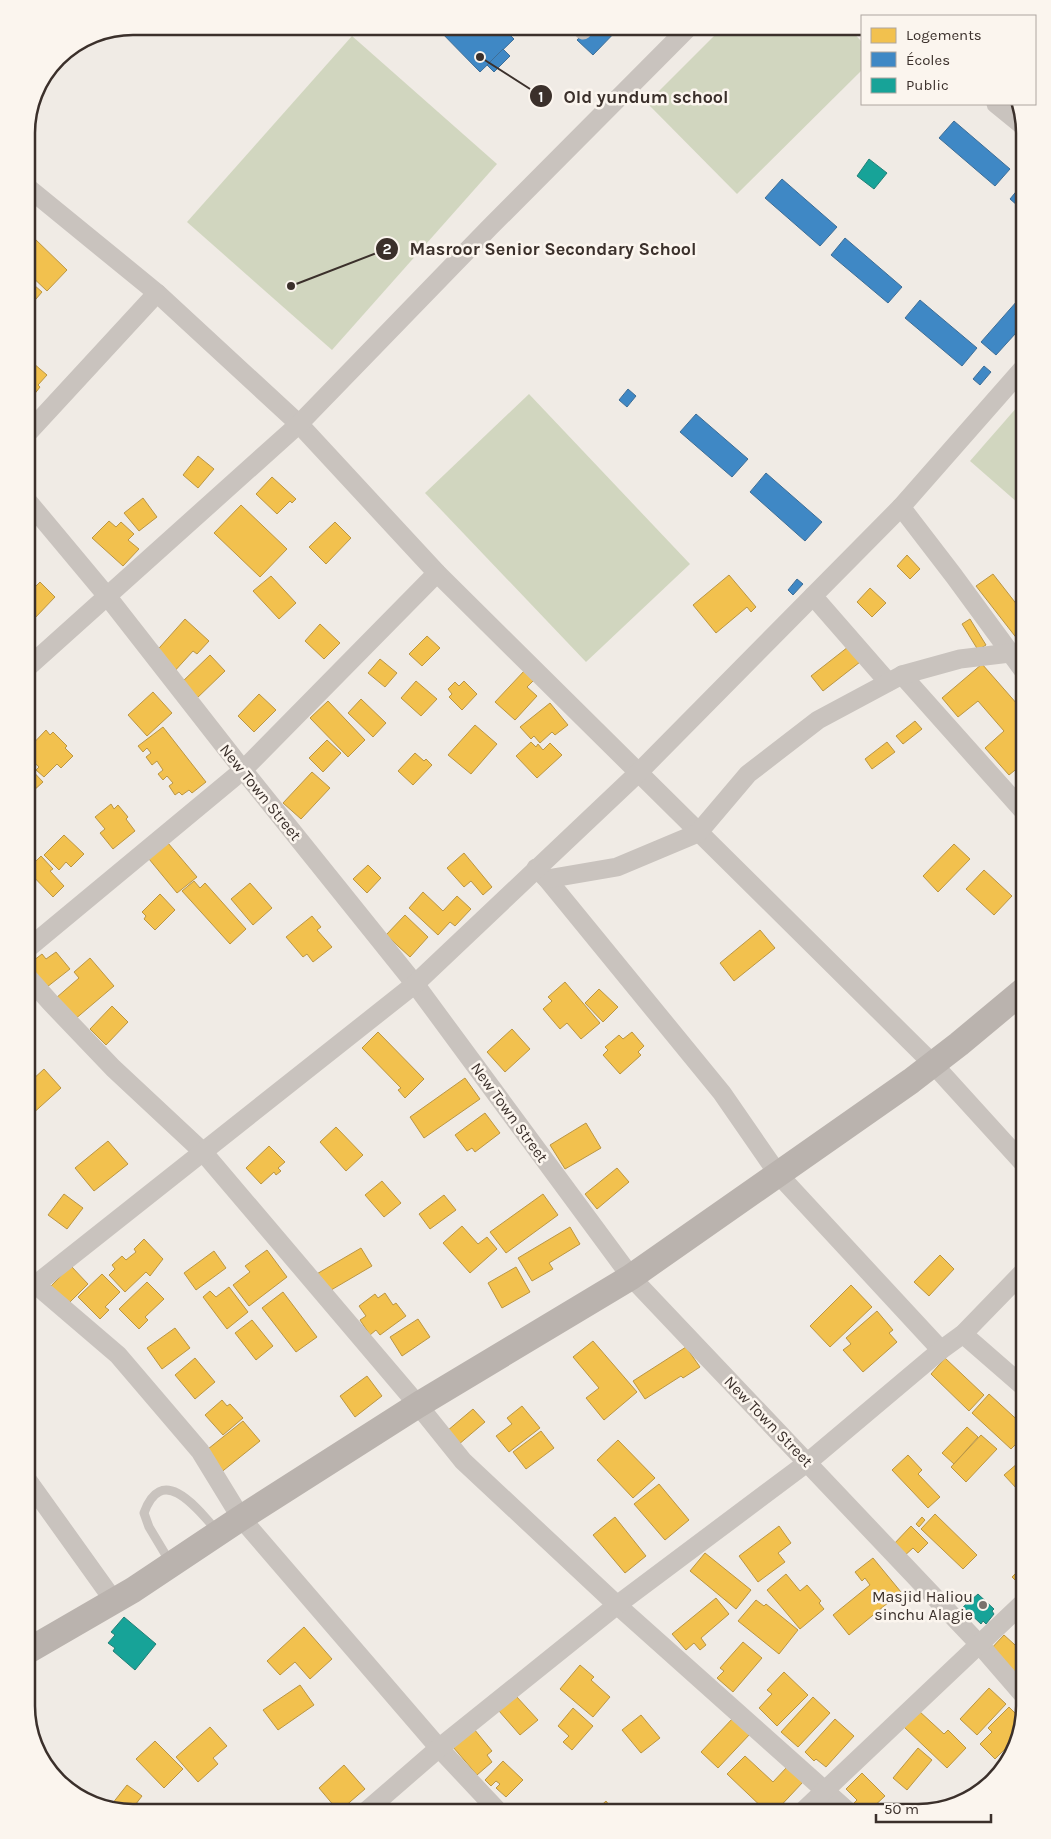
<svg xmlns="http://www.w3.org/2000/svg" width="1051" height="1839" font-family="Karla,sans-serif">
<rect width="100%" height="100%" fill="#f0ebe5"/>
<!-- green -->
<g fill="#d1d6bf">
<path d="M724,26H847L862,42V70L737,194L647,103Z"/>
<path d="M352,36L497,164L332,350L187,222Z"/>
<path d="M529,394L690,564L586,662L425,493Z"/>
<path d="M1025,398V509L970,461Z"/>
</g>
<!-- homes -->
<g fill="#f2c14e" stroke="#bb9644">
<path d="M34,238L67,270L47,291L26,271V246Z"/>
<path d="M26,278L42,292L30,306L26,303Z"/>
<path d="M26,357L47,375L38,385L40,387L33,396L30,393L26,397Z"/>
<path d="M198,456L214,469L198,488L183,475Z"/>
<path d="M272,477L296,499L292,503L290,501L277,514L256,494Z"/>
<path d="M143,498L157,517L139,531L124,513Z"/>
<path d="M241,505L287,549L260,577L214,533Z"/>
<path d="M109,521L116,527L121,522L134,534L128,540L139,549L123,566L92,538Z"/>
<path d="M335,522L351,538L326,564L309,547Z"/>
<path d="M907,555L920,569L910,579L897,566Z"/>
<path d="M993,574L1025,615V649L976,586Z"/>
<path d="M729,575L756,607L751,612L747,607L716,633L693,605Z"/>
<path d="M271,576L296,603L279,619L253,591Z"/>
<path d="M40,582L55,597L33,620L26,614V596Z"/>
<path d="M870,588L886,603L872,617L857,602Z"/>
<path d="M185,619L209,641L197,654L193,651L172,674L152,656Z"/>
<path d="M970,619L986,645L978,650L962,624Z"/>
<path d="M320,624L340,643L324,659L305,641Z"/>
<path d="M427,636L440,648L422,666L409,654Z"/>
<path d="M848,647L860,662L823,691L811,676Z"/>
<path d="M210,655L225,671L195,700L180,684Z"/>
<path d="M380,659L397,673L385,687L368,673Z"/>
<path d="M982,664L1025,713V762L1009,775L985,748L1004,731L978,701L958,717L942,698Z"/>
<path d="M525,670L535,679L527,687L537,696L515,720L495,702Z"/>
<path d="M416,681L437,699L421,716L401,698Z"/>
<path d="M464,681L477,694L462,710L449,697L452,694L448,689L455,682L459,686Z"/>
<path d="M153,692L172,713L147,736L128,715Z"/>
<path d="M259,694L276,710L254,732L238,716Z"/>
<path d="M361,699L386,723L373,737L348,713Z"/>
<path d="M328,701L365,740L348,757L310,718Z"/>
<path d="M550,703L568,725L555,735L552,732L540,743L534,736L531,739L520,727Z"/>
<path d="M915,721L922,729L903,744L896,736Z"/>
<path d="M475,725L497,744L471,774L448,755Z"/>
<path d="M163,727L206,782L192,793L189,790L182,795L179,792L175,795L169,786L173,783L167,776L163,780L158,774L163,770L157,761L152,765L146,757L151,753L147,748L143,752L138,746Z"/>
<path d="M46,730L50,735L53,732L67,746L65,748L73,756L61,768L57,764L44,777L36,770L39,767L26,755V751Z"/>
<path d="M327,740L341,753L323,772L309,758Z"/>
<path d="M531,742L536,747L538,744L543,750L550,743L562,755L537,778L516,756Z"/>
<path d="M887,742L895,752L872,769L865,759Z"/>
<path d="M415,753L424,761L426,759L432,765L413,785L398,771Z"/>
<path d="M26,764L43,782L32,792L29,788L26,790Z"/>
<path d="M312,772L330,788L301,819L283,803Z"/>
<path d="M111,804L114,809L118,805L128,817L126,819L135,831L113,849L100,833L105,829L95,817Z"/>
<path d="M64,835L84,854L71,867L66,862L59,870L44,855Z"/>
<path d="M168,843L197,877L177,893L149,859Z"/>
<path d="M954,844L970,859L938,892L923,876Z"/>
<path d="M464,853L492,887L483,895L471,881L464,887L447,868Z"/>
<path d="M41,856L53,869L50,871L64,886L53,897L27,870Z"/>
<path d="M368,865L381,878L367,893L353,879Z"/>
<path d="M984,870L1012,896L994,915L966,889Z"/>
<path d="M194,881L200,888L205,883L246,929L230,944L182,891Z"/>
<path d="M250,883L272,908L253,925L231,899Z"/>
<path d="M423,892L443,911L457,896L471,909L455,926L450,922L438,935L409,908Z"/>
<path d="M160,894L175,910L155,930L144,919L146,916L142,912Z"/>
<path d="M405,915L428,937L410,957L386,935Z"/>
<path d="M312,916L321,927L317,930L332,947L313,962L307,954L303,957L286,937Z"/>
<path d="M760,930L775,948L734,981L720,963Z"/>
<path d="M56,952L70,969L47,987L29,964L42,954L46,959Z"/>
<path d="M90,958L114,986L74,1020L56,998L79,978L74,972Z"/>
<path d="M565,982L600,1023L581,1039L567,1023L560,1029L543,1009L552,1001L548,997Z"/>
<path d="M599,989L618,1007L603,1022L585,1003Z"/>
<path d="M112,1006L128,1022L106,1045L90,1029Z"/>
<path d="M512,1029L530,1049L505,1072L487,1052Z"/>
<path d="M378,1032L424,1079L405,1098L398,1090L401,1088L362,1048Z"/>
<path d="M632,1032L644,1046L638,1052L641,1055L620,1074L603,1055L608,1050L605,1047L619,1035L623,1039Z"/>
<path d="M44,1069L61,1088L30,1116L26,1112V1076L31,1081Z"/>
<path d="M465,1078L480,1099L424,1138L410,1117Z"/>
<path d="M485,1113L500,1133L475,1152L472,1148L467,1151L455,1135Z"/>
<path d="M586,1123L601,1148L565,1169L550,1145Z"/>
<path d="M336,1127L363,1155L346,1171L320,1142Z"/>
<path d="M108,1141L128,1164L94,1191L75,1168Z"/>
<path d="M269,1146L285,1162L278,1168L281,1171L276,1175L274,1172L261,1184L246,1168Z"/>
<path d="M617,1168L629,1182L597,1209L585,1194Z"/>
<path d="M382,1181L401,1203L384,1217L365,1195Z"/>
<path d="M64,1194L83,1208L67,1229L48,1215Z"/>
<path d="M543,1194L558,1215L506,1253L490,1232Z"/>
<path d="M444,1195L456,1210L430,1229L419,1214Z"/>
<path d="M26,1212L32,1217L26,1223Z"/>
<path d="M462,1226L478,1244L487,1237L497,1249L470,1273L443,1243Z"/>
<path d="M570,1227L580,1244L549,1263L553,1269L532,1281L518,1258Z"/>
<path d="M144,1239L163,1259L150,1276L146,1272L125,1292L109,1275L115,1269L112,1265L122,1256L126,1260L136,1252L134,1249Z"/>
<path d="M361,1248L372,1266L326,1293L315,1275Z"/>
<path d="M267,1250L287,1277L249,1306L233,1285L250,1272L245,1266Z"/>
<path d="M214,1251L226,1268L196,1290L184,1273Z"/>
<path d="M940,1255L954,1269L929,1296L914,1282Z"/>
<path d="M71,1266L88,1284L65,1307L48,1289Z"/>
<path d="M516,1267L530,1292L502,1308L488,1283Z"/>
<path d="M102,1274L120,1292L105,1307L109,1310L100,1319L78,1297Z"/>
<path d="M147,1282L164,1299L145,1317L148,1320L139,1329L119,1309Z"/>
<path d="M851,1285L872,1307L830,1347L810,1326Z"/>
<path d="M229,1287L248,1312L227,1329L203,1297L210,1291L216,1297Z"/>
<path d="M283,1292L317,1337L296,1352L262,1308Z"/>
<path d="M385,1293L393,1305L396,1303L406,1316L380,1335L376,1330L370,1335L360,1320L366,1316L359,1306L375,1294L378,1298Z"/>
<path d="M877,1311L893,1330L889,1333L897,1342L863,1372L843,1350L851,1344L846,1338Z"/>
<path d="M418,1319L430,1337L402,1356L390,1337Z"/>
<path d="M252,1320L273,1346L256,1360L235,1333Z"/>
<path d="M175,1328L190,1348L162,1369L147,1348Z"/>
<path d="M593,1341L637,1392L604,1420L586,1398L599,1388L573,1357Z"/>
<path d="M686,1347L700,1367L683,1378L681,1376L645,1399L633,1381Z"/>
<path d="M195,1358L215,1382L195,1399L175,1375Z"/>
<path d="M945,1358L984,1395L969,1411L931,1374Z"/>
<path d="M367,1376L382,1396L355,1417L340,1396Z"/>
<path d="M989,1394L1025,1427V1435L1011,1449L972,1413Z"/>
<path d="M222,1400L227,1406L230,1404L243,1418L223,1435L205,1415Z"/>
<path d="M522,1406L540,1428L509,1452L496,1436L512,1424L507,1418Z"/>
<path d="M473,1409L485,1422L458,1445L447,1431Z"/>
<path d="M243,1421L260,1441L219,1474L203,1453Z"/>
<path d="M967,1427L978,1437L954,1464L942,1453Z"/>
<path d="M541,1431L554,1448L526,1469L513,1452Z"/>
<path d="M981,1435L997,1449L966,1482L951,1467Z"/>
<path d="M618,1440L655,1478L633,1498L597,1460Z"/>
<path d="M908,1455L922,1470L918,1474L940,1497L928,1508L892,1470Z"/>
<path d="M1025,1457V1484L1018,1490L1004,1475Z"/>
<path d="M659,1484L689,1520L665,1540L634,1504Z"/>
<path d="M935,1514L977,1555L963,1569L921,1529Z"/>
<path d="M615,1517L646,1556L625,1573L593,1535Z"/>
<path d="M922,1517L925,1520L919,1527L916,1524Z"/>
<path d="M779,1526L791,1543L778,1553L785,1562L758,1582L739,1556Z"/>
<path d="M911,1526L928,1543L918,1553L913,1548L903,1557L892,1546Z"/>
<path d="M705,1553L751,1590L736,1609L690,1571Z"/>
<path d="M873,1558L901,1592L849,1635L833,1615L870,1585L865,1578L862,1581L855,1572Z"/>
<path d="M1025,1564V1590L1012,1577Z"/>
<path d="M786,1574L800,1591L807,1585L821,1601L819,1603L824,1609L800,1629L767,1590Z"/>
<path d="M716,1598L729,1614L701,1638L706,1645L700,1650L694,1643L686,1650L672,1634Z"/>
<path d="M756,1600L764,1606L766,1604L798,1630L779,1654L738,1621Z"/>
<path d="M304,1627L332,1659L310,1679L295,1662L280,1675L267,1661Z"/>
<path d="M1004,1635L1025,1654V1663L1013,1676L988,1652Z"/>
<path d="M743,1642L762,1658L733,1692L717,1678L724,1671L720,1668Z"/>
<path d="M580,1665L594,1677L591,1680L610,1697L593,1717L560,1689Z"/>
<path d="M1025,1667V1685L1013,1679Z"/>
<path d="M784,1672L808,1695L777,1726L759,1708L772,1694L767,1690Z"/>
<path d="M300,1685L314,1705L278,1730L263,1710Z"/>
<path d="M989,1688L1006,1704L977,1735L960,1719Z"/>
<path d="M516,1696L538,1720L520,1735L499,1711Z"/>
<path d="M813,1697L830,1713L798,1747L781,1732Z"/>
<path d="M1009,1707L1021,1719L1015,1739L995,1759L980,1744L992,1732L988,1728Z"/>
<path d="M573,1708L593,1726L572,1750L563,1742L569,1736L558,1726Z"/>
<path d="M919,1711L944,1734L948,1730L966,1748L947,1768L904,1727Z"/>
<path d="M641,1715L660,1738L641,1753L622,1730Z"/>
<path d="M733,1718L750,1734L718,1768L701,1752Z"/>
<path d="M835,1719L854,1736L826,1767L816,1759L814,1761L805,1752Z"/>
<path d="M210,1727L227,1746L213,1758L218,1764L198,1782L176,1757Z"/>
<path d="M474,1729L492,1751L487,1755L492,1762L477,1775L453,1747Z"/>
<path d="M155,1741L183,1769L164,1788L136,1759Z"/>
<path d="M918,1748L932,1760L907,1790L893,1778Z"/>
<path d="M745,1756L773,1782L787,1767L803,1782L774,1813H768L727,1774Z"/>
<path d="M503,1761L523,1780L506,1797L496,1788L500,1784L496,1781L491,1786L485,1780Z"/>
<path d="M344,1765L365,1789L343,1808L339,1804L335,1807L319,1788Z"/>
<path d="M862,1773L885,1796L870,1810L872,1813H863L854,1803L857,1800L846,1789Z"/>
<path d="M127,1785L142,1796L129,1813L105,1805L108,1802L112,1804Z"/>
<path d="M606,1801L612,1809L615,1807L620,1813H593Z"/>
<path d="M413,1806L419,1813H407Z"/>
<path d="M736,1806L743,1813H729Z"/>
</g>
<!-- schools -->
<g fill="#3f88c5" stroke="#3e6e97">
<path d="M435,26H501L514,39L480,72Z"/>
<path d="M590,26H621L593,55L577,40Z"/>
<path d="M503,49L510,56L494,72L487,65Z"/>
<path d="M954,121L1010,169L995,186L939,138Z"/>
<path d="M782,179L837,227L820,246L765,198Z"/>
<path d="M1024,182L1025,183V212L1010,199Z"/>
<path d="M845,238L902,287L888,303L831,255Z"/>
<path d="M1025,292V323L996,355L981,342Z"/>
<path d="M920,300L977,348L962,366L905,318Z"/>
<path d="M984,366L991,372L980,385L973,379Z"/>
<path d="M628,389L636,396L627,407L619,400Z"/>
<path d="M696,414L748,459L732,477L680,432Z"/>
<path d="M766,473L822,522L805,541L750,492Z"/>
<path d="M797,579L803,584L793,595L788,590Z"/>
</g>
<!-- public -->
<g fill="#17a398" stroke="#228077">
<path d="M869,159L887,173L874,189L857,176Z"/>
<path d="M978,1594L994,1609L992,1611L994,1614L986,1624L983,1621L981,1624L963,1607Z"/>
<path d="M124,1617L156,1644L135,1670L113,1651L115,1648L108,1643L115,1635L111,1632Z"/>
</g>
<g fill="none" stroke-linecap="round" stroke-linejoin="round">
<!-- lane -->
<path stroke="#c9c3be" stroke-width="9" d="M170,1562L149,1527L144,1513C162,1462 198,1509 217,1531"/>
<!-- street -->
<g stroke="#c9c3be" stroke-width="19">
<path d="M580,26L583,30"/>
<path d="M996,104L1023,126"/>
<path d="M26,186L157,293L299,424L437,573L934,1065L1025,1165"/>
<path d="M26,435L157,293"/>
<path d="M26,499L107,596L243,770L415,984L631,1277L980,1645L1025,1697"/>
<path d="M813,596L888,682"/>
<path d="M26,669L299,424L490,227L690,26"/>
<path d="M1025,673L954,576L901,507L1025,366"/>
<path d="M902,675L1025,813"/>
<path d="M536,868L547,879L722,1093L778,1174L941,1350"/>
<path d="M547,879L617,867L698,833L748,774L818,720L902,675L960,659L1010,653"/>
<path d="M26,950L243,770L437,573"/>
<path d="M26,975L50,1002L113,1068L203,1152L418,1405L463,1461L617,1605L850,1813"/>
<path d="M28,1278L118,1355L200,1451L241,1518L439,1748L500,1813"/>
<path d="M26,1292L415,984L638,773L901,507"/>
<path d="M963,1334L1025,1388"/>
<path d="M26,1478L114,1601"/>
<path d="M364,1813L439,1748L617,1605L808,1462L941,1350L963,1334L1025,1270"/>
<path d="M801,1813L1025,1601"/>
</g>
<!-- secondary -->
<path stroke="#bab3ae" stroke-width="26" d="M26,1652L133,1590L241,1518L418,1405L631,1277L911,1081L959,1044L1025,989"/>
</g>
<!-- markers -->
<circle fill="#7a716c" stroke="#fbf5ee" stroke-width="2" cx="983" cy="1605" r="5"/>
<g text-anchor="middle" stroke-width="5" stroke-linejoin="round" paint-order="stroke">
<!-- street labels -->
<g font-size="16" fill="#3b302b" stroke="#fbf5ee">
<text transform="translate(261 792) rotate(51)" y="6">New Town Street</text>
<text transform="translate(510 1112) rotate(54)" y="6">New Town Street</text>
<text transform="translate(769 1421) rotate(46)" y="6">New Town Street</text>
</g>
<!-- poi labels -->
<g font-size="16" fill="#3b302b" stroke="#fbf5ee" text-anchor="end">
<text x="973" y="1602">Masjid Haliou<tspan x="973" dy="18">sinchu Alagie</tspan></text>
</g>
</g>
<!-- crop -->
<path d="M0 0H1051V1839H0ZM133 35H918A98 98 0 0 1 1016 133V1706A98 98 0 0 1 918 1804H133A98 98 0 0 1 35 1706V133A98 98 0 0 1 133 35Z" fill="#fbf5ee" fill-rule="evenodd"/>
<path fill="none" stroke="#3b302b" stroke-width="2.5" d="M133 35H918A98 98 0 0 1 1016 133V1706A98 98 0 0 1 918 1804H133A98 98 0 0 1 35 1706V133A98 98 0 0 1 133 35Z"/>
<!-- callouts -->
<path fill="none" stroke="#3b302b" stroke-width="2" d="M480 57L541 96M291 286L387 249"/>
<g fill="#3b302b" stroke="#fbf5ee" stroke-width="2">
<circle cx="480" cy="57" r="5"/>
<circle cx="291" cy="286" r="5"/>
<circle cx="541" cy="96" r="12"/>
<circle cx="387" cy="249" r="12"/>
</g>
<g font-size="15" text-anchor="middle" font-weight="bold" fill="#fff">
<text x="541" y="102">1</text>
<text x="387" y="254">2</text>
</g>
<g font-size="18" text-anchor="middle" font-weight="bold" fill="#3b302b" stroke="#fbf5ee" stroke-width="5" stroke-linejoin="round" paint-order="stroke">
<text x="646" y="103">Old yundum school</text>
<text x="553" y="255">Masroor Senior Secondary School</text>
</g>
<!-- legend -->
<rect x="861" y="15" width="175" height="90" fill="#fbf5ee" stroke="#aea6a0"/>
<rect x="871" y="28" width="25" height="15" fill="#f2c14e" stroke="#aea6a0"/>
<text x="906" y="40" font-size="15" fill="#3b302b">Logements</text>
<rect x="871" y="52" width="25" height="15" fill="#3f88c5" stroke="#aea6a0"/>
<text x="906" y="65" font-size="15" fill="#3b302b">Écoles</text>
<rect x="871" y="78" width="25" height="15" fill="#17a398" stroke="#aea6a0"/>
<text x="906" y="90" font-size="15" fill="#3b302b">Public</text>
<!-- scale -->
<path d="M876 1814v8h115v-8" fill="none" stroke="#3b302b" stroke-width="2.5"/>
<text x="884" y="1814" font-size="15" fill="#3b302b" stroke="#fbf5ee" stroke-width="4" paint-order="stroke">50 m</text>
</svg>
